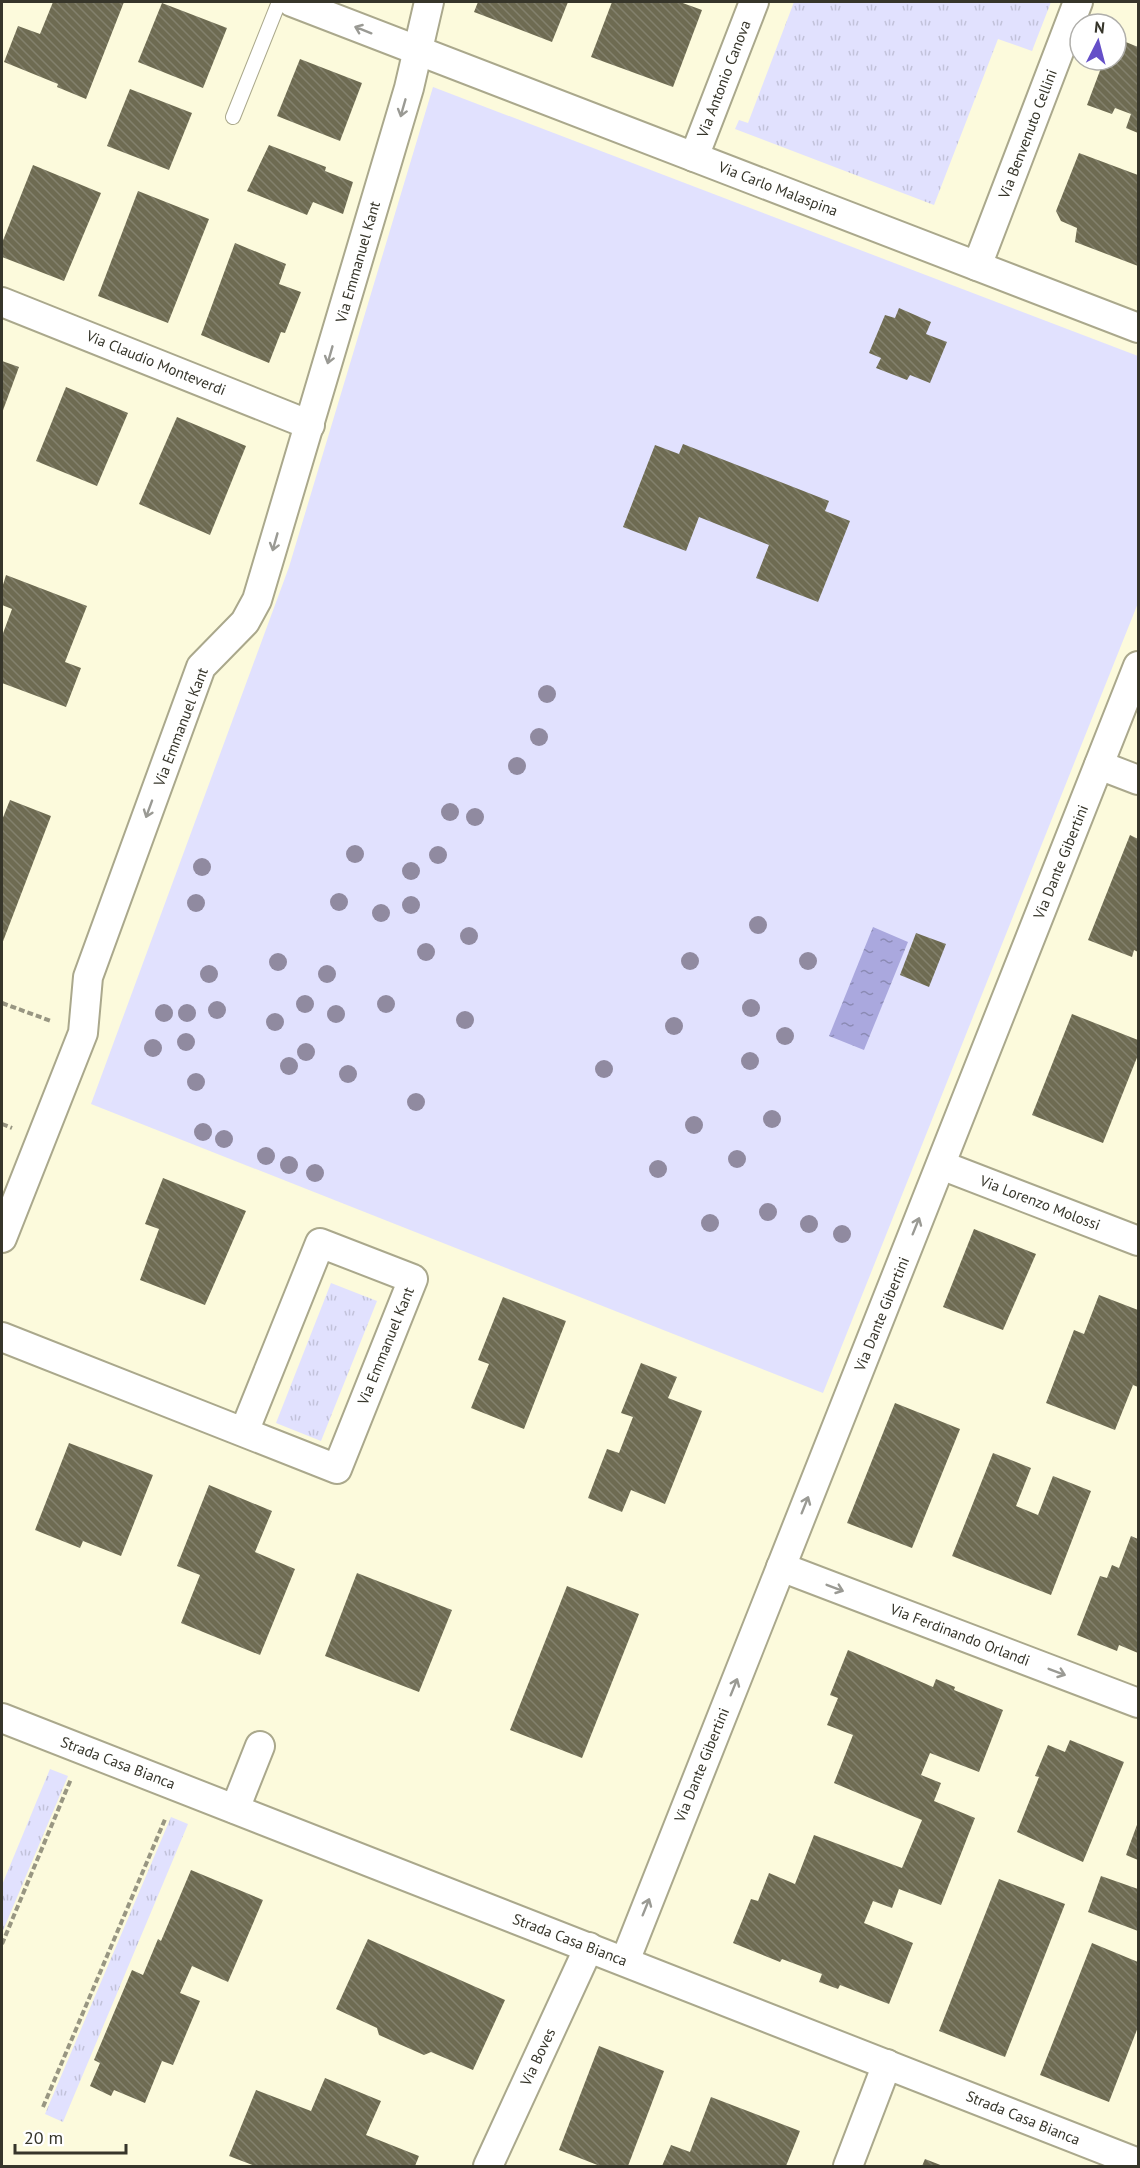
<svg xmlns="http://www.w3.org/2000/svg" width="1140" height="2168" font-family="'PT Sans',sans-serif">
<defs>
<pattern id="grass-tufts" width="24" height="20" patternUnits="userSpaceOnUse" patternTransform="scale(1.5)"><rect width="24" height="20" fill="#e1e1fe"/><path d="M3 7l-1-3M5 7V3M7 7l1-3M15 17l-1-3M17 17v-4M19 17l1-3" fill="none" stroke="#c2c2da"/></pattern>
<pattern id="water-ripples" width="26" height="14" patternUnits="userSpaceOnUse" patternTransform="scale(1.5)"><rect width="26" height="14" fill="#aaa8de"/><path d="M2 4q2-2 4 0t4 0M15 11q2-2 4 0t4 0" fill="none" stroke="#8b8ab4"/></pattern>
<pattern id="building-back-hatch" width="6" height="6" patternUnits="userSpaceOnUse" patternTransform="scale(1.5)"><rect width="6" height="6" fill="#6e6b52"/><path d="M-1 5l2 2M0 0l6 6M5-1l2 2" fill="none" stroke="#83816d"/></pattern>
</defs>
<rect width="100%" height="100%" fill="#fcfadc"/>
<!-- grass -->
<g fill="url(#grass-tufts)">
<path d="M794,2H1051L1032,51L998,39L934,205L735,129L739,120L748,123Z"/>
<path d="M331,1283L377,1301L321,1441L276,1423Z"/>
<path d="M50,1769L68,1776L2,1933V1885Z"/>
<path d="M171,1817L188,1824L63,2122L45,2114Z"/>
</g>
<!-- garden -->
<path fill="#e1e1fe" d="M433,87L1138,356V603L823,1393L91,1104L289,567Z"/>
<!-- water -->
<path fill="url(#water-ripples)" d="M873,927L908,942L864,1050L829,1036Z"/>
<!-- building -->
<g fill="url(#building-back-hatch)">
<path d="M53,2H124L86,99L57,87L58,84L4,62L18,26L40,34Z"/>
<path d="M478,2H568L552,42L474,12Z"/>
<path d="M612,2H680L702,10L673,87L591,57Z"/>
<path d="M162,3L227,28L203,88L138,62Z"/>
<path d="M1116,38L1138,47V133L1126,128L1131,114L1115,108L1112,114L1087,105L1104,60H1116Z"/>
<path d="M300,59L362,83L340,141L277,116Z"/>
<path d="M130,89L192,113L169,170L107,146Z"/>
<path d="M269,145L326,167L325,171L353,182L343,214L313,202L307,215L247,191Z"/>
<path d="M1079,153L1138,175V266L1075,242L1077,228L1061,221L1056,211Z"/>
<path d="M33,165L101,193L64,281L2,257V243Z"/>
<path d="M138,191L209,219L168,323L98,296Z"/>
<path d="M235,243L286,264L279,284L301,292L285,333L281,332L269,363L201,335Z"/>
<path d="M899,308L931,322L926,334L947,342L930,383L910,375L907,380L876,368L881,358L869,353L885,315L895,318Z"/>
<path d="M2,361L19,367L2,413Z"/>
<path d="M66,387L128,413L97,486L36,461Z"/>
<path d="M177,417L246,446L210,535L139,504Z"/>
<path d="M683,444L829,501L825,511L850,521L818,602L756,578L769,545L699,517L686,551L623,527L655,445L679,454Z"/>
<path d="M6,575L87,606L65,662L81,668L66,707L2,683V636L12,609L2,605V588Z"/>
<path d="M10,800L51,816L2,944V820Z"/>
<path d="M1130,835L1138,839V952L1134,950L1132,957L1088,940Z"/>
<path d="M916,933L946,944L929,987L900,975Z"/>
<path d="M1072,1014L1138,1040V1055L1103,1143L1032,1115Z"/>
<path d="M163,1178L246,1211L205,1305L140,1280L159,1229L145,1224Z"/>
<path d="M974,1229L1036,1254L1003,1330L943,1307Z"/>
<path d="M1099,1295L1138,1310V1387L1133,1385L1115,1430L1046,1403L1074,1330L1084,1334Z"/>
<path d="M503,1297L566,1321L524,1429L471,1408L489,1364L478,1360Z"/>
<path d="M641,1363L677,1377L668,1398L702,1411L665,1504L631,1490L622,1512L588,1498L607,1449L619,1453L633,1417L621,1413Z"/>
<path d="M895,1403L960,1429L912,1548L847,1523Z"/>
<path d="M69,1443L153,1475L121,1556L83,1541L80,1548L35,1530Z"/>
<path d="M993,1453L1031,1468L1016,1506L1038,1515L1053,1476L1091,1491L1051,1595L952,1556Z"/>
<path d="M209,1485L272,1511L255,1552L295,1569L260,1655L181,1623L200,1575L177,1566Z"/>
<path d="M1131,1536L1138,1539V1653L1119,1645L1117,1651L1077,1635L1100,1576L1107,1578L1112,1565L1119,1568Z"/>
<path d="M357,1573L452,1610L419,1692L325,1656Z"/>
<path d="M567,1586L639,1614L582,1758L510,1730Z"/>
<path d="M848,1650L933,1687L936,1679L955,1687L954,1690L1003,1710L979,1772L930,1753L921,1775L941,1783L934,1801L975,1818L941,1905L899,1889L892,1908L873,1901L864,1923L913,1943L889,2004L840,1985L838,1989L819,1982L822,1974L782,1959L780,1962L733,1943L751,1899L758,1901L769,1873L795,1884L814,1835L902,1868L922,1820L834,1783L853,1735L827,1725L838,1698L830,1695Z"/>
<path d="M1070,1740L1124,1762L1083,1862L1017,1832L1039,1777L1035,1776L1048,1745L1065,1752Z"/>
<path d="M1138,1822V1860L1126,1855Z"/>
<path d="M191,1870L263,1900L228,1982L192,1966L180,1993L200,2001L173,2065L162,2061L145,2103L114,2090L111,2096L90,2086L100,2063L94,2060L132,1970L143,1975L158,1939L161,1941Z"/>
<path d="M1101,1876L1138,1889V1931L1088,1912Z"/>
<path d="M999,1879L1065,1904L1005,2057L939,2031Z"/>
<path d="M368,1939L505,2000L473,2070L431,2052L424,2055L379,2035L377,2028L336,2009Z"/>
<path d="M1092,1943L1138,1962V2027L1109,2102L1040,2075Z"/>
<path d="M599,2046L664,2071L628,2166H600L559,2150Z"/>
<path d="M325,2078L381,2101L366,2135L419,2156L415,2166H255L229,2156L256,2090L311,2111Z"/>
<path d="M711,2097L800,2131L786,2166H662L671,2145L690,2152Z"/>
<path d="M925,2159L943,2166H922Z"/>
</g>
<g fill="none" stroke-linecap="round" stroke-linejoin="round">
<!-- lane casing -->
<g stroke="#aaa88c" stroke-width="16">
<path id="lane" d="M233,117L279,2"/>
</g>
<!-- street casing -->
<g stroke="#aaa88c" stroke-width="32">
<g id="street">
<path d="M292,2L1138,328"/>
<path d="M694,157L754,2"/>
<path d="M977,266L1078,2"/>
<path d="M2,302L310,425"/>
<path d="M1099,765L1138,780"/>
<path d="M941,1165L1138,1241"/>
<path d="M2,1238L83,1033L88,977L201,667L245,622L257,600L409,88L429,2"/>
<path d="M2,1337L337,1469L413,1279L320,1243L244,1432"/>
<path d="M781,1567L1138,1703"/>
<path d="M2,1718L1138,2163"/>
<path d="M235,1809L260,1746"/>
<path d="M625,1961L1138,666"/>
<path d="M488,2166L589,1947"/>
<path d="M848,2166L887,2064"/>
</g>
</g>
<!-- path -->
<g stroke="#989682" stroke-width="4" stroke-dasharray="6 3" stroke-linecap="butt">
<path d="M2,1003L51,1021"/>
<path d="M2,1124L12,1128"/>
<path d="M2,1944L71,1779"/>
<path d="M43,2107L166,1817"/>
</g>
<!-- lane -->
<use href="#lane" stroke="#fff" stroke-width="14"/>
<!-- street -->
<use href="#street" stroke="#fff" stroke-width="28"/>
</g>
<!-- trees -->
<g fill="#908aa0">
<circle cx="547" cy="694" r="9"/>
<circle cx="539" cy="737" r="9"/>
<circle cx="517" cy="766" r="9"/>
<circle cx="450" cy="812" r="9"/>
<circle cx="475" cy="817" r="9"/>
<circle cx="355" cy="854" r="9"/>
<circle cx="438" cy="855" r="9"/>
<circle cx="202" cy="867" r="9"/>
<circle cx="411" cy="871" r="9"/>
<circle cx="339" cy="902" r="9"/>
<circle cx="196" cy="903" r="9"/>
<circle cx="411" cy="905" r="9"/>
<circle cx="381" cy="913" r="9"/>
<circle cx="758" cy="925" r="9"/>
<circle cx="469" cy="936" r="9"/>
<circle cx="426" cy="952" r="9"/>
<circle cx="690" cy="961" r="9"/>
<circle cx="808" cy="961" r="9"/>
<circle cx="278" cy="962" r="9"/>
<circle cx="209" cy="974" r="9"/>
<circle cx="327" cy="974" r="9"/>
<circle cx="305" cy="1004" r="9"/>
<circle cx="386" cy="1004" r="9"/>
<circle cx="751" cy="1008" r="9"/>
<circle cx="217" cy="1010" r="9"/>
<circle cx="164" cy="1013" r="9"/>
<circle cx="187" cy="1013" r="9"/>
<circle cx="336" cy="1014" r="9"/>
<circle cx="465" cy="1020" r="9"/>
<circle cx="275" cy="1022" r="9"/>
<circle cx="674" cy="1026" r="9"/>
<circle cx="785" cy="1036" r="9"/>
<circle cx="186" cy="1042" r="9"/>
<circle cx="153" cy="1048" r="9"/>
<circle cx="306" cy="1052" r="9"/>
<circle cx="750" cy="1061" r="9"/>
<circle cx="289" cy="1066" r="9"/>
<circle cx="604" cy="1069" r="9"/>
<circle cx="348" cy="1074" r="9"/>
<circle cx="196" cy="1082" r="9"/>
<circle cx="416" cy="1102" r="9"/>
<circle cx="772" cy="1119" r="9"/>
<circle cx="694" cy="1125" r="9"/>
<circle cx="203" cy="1132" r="9"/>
<circle cx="224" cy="1139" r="9"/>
<circle cx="266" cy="1156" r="9"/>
<circle cx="737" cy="1159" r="9"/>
<circle cx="289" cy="1165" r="9"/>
<circle cx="658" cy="1169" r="9"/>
<circle cx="315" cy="1173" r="9"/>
<circle cx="768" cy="1212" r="9"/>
<circle cx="710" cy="1223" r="9"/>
<circle cx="809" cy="1224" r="9"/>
<circle cx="842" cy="1234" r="9"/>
</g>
<!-- one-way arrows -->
<defs><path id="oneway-shaft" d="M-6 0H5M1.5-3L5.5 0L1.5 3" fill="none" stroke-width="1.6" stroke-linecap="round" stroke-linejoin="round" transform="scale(1.5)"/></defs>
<g stroke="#9a9a94">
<use href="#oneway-shaft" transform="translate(363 30) rotate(-158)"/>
<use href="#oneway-shaft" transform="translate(403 108) rotate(106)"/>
<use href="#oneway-shaft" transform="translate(330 355) rotate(106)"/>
<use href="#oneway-shaft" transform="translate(275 542) rotate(106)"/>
<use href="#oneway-shaft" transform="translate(149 809) rotate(110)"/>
<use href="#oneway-shaft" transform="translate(916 1226) rotate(-68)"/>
<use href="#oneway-shaft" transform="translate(805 1505) rotate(-68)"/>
<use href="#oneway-shaft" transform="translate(835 1588) rotate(21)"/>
<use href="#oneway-shaft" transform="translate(1057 1672) rotate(21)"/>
<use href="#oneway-shaft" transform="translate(734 1687) rotate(-68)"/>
<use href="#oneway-shaft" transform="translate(646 1907) rotate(-68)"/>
</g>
<g text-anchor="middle" stroke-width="6" stroke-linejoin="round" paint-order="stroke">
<!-- street labels -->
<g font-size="15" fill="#36352a" stroke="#fff">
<text transform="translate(724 79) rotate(-69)" y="5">Via Antonio Canova</text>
<text transform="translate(1028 134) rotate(-69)" y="5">Via Benvenuto Cellini</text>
<text transform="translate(778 189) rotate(21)" y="5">Via Carlo Malaspina</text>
<text transform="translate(358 262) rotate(-74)" y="5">Via Emmanuel Kant</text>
<text transform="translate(156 363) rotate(22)" y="5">Via Claudio Monteverdi</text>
<text transform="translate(181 727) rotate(-69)" y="5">Via Emmanuel Kant</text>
<text transform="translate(1061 862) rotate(-68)" y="5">Via Dante Gibertini</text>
<text transform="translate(1040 1203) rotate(21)" y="5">Via Lorenzo Molossi</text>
<text transform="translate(882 1314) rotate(-68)" y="5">Via Dante Gibertini</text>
<text transform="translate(386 1346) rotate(-68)" y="5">Via Emmanuel Kant</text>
<text transform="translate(960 1635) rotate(21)" y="5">Via Ferdinando Orlandi</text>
<text transform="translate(118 1763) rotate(21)" y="5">Strada Casa Bianca</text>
<text transform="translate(702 1765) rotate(-68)" y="5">Via Dante Gibertini</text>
<text transform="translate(570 1940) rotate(21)" y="5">Strada Casa Bianca</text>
<text transform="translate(538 2057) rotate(-65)" y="5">Via Boves</text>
<text transform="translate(1023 2118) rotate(22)" y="5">Strada Casa Bianca</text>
</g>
</g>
<!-- border -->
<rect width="1140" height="2168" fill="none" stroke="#36352a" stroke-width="6"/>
<!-- north arrow -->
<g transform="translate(1098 42) rotate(6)"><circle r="28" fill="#ffffff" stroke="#afaeaa" stroke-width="1.5"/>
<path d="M0-4.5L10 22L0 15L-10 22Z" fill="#654fc8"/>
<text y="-9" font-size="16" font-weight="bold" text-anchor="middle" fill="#36352a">N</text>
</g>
<!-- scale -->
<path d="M15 2144v9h111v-9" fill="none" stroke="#36352a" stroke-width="3"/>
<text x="24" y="2144" font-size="18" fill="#36352a" stroke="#ffffff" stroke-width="4.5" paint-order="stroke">20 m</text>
</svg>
